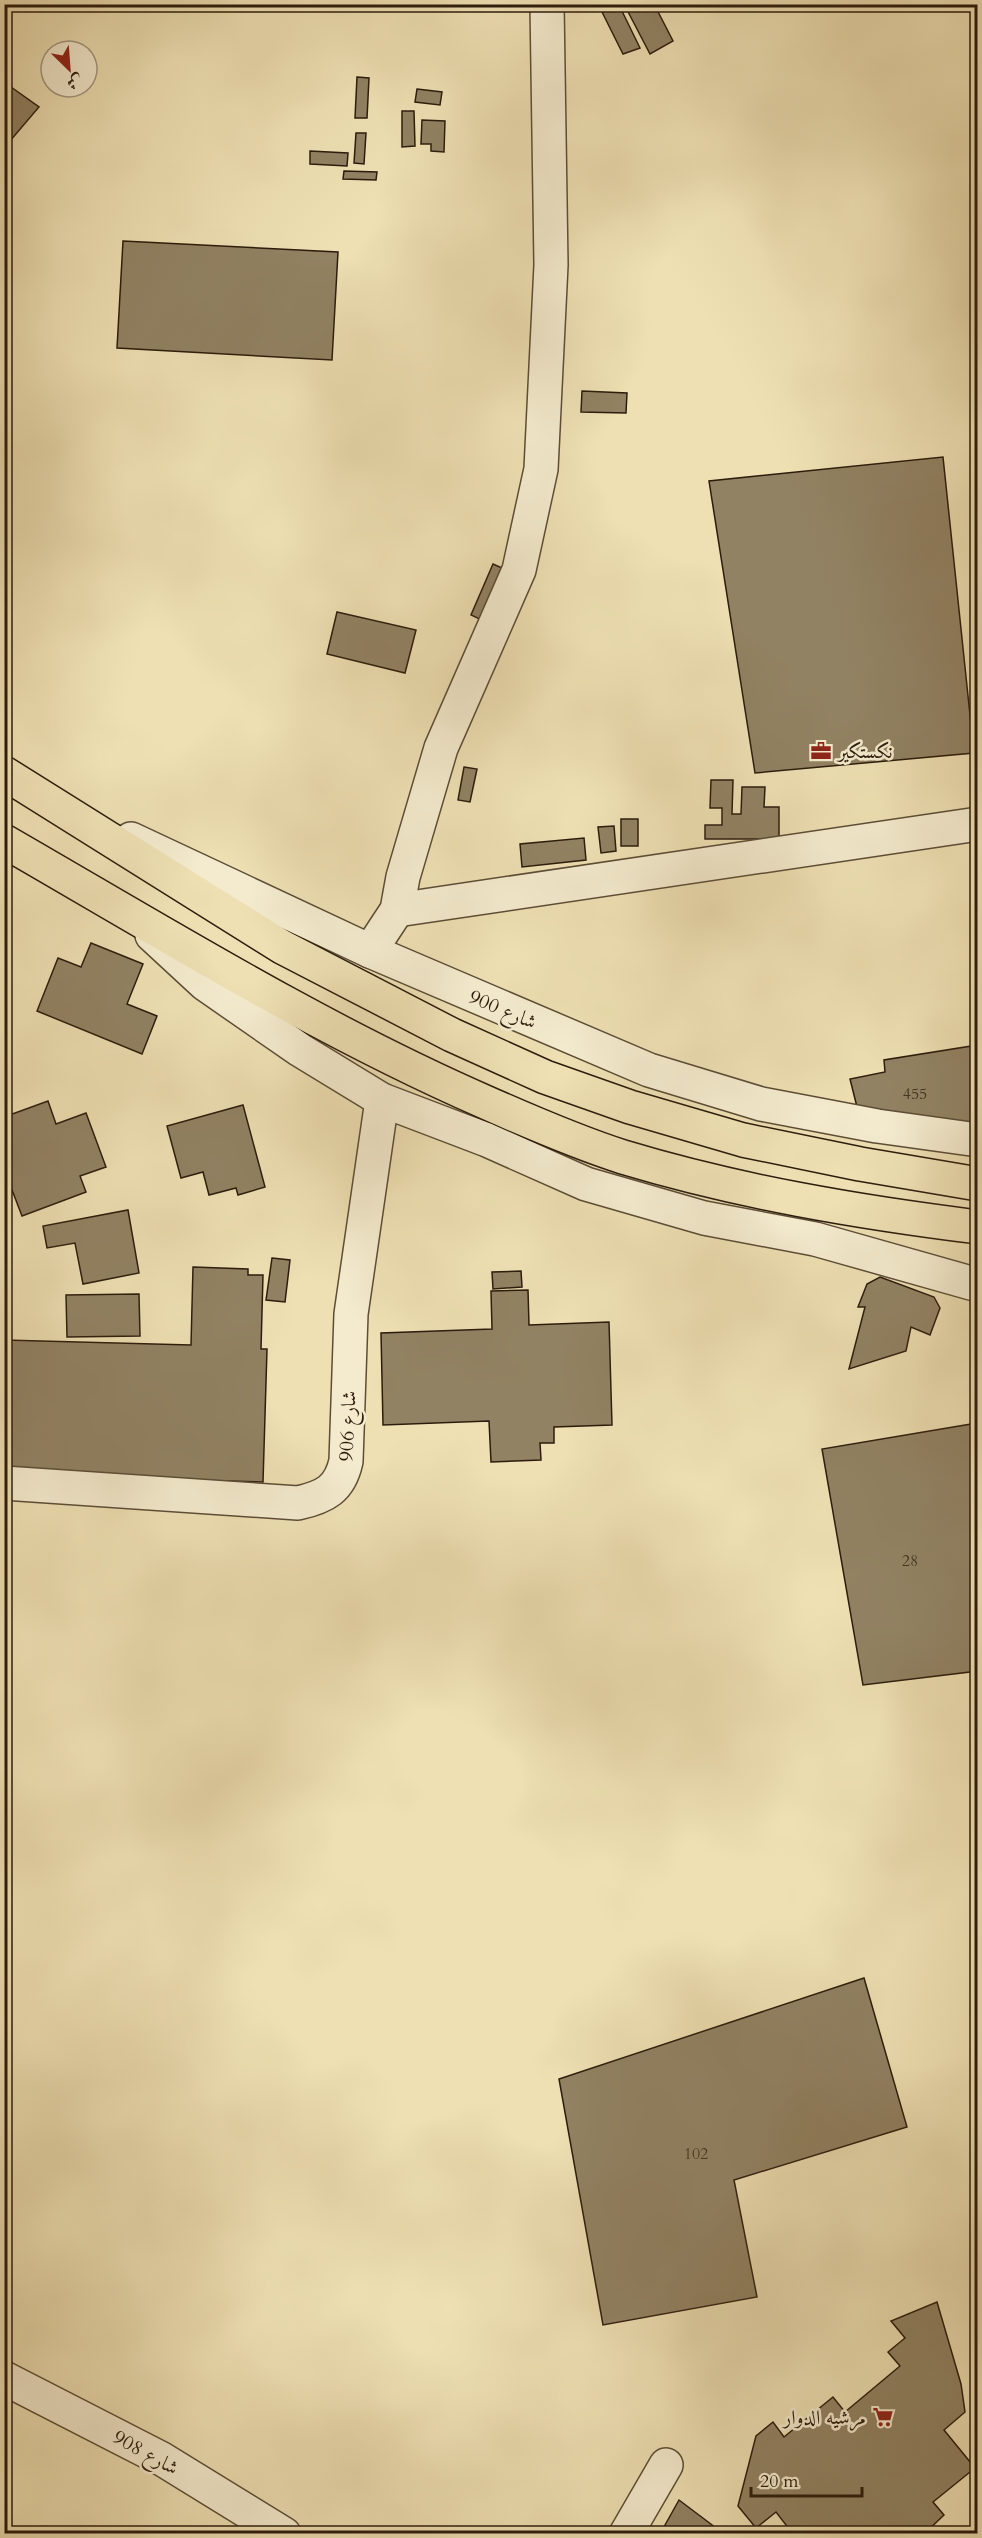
<svg xmlns="http://www.w3.org/2000/svg" width="982" height="2538" font-family="Cardo,Amiri,serif">
<rect width="100%" height="100%" fill="#eee0b3"/>
<filter id="stains"><feTurbulence type="fractalNoise" baseFrequency=".00333" numOctaves="4"/><feColorMatrix values="0 0 0 0 .2 0 0 0 0 .09 0 0 0 0 .02 0 0 0 .5 -.17"/></filter>
<radialGradient id="worn" r=".72"><stop offset=".6" stop-color="#630" stop-opacity="0"/><stop offset="1" stop-color="#630" stop-opacity=".3"/></radialGradient>
<!-- building -->
<g fill="#918263" stroke="#2c1c0d" stroke-width="1.5">
<path d="M624,4H654L673,41L650,54Z"/>
<path d="M619,5L640,48L623,54L602,12Z"/>
<path d="M357,77L369,78L367,118H355Z"/>
<path d="M4,82L39,107L4,148Z"/>
<path d="M417,89L442,92L440,105L415,102Z"/>
<path d="M402,111H414L415,146L402,147Z"/>
<path d="M422,120L445,121L444,152L431,151V144H421Z"/>
<path d="M356,133H366L364,164L354,163Z"/>
<path d="M310,151L348,153L347,166L310,164Z"/>
<path d="M344,171L377,172L376,180L343,179Z"/>
<path d="M123,241L338,252L332,360L117,348Z"/>
<path d="M582,391L627,393L626,413L581,412Z"/>
<path d="M943,457L974,753L755,773L709,481Z"/>
<path d="M493,564L511,572L488,623L471,615Z"/>
<path d="M337,612L416,630L405,673L327,654Z"/>
<path d="M464,767L477,769L470,802L458,800Z"/>
<path d="M711,780H733L732,814H741L742,787H765L764,807H779V839H705V825H722V808H710Z"/>
<rect x="621" y="819" width="17" height="27"/>
<path d="M614,826L616,851L601,853L598,827Z"/>
<path d="M584,838L586,860L522,867L520,844Z"/>
<path d="M91,943L143,964L127,1004L157,1016L142,1054L37,1011L58,958L81,967Z"/>
<path d="M978,1045V1125L857,1107L850,1079L885,1072L884,1060Z"/>
<path d="M48,1101L56,1124L86,1113L106,1167L80,1176L86,1192L22,1216L4,1169V1117Z"/>
<path d="M243,1105L265,1187L238,1195L236,1188L209,1195L203,1172L181,1178L167,1126Z"/>
<path d="M128,1210L139,1273L83,1284L75,1243L47,1248L43,1226Z"/>
<path d="M272,1258L290,1260L285,1302L266,1300Z"/>
<path d="M193,1267L248,1269V1275H263L261,1349H267L263,1482L4,1475V1340L191,1345Z"/>
<path d="M521,1271L522,1287L493,1289L492,1272Z"/>
<path d="M880,1277L934,1297L940,1308L930,1335L911,1327L906,1351L849,1369L865,1307H858L867,1284Z"/>
<path d="M528,1290L529,1325L609,1322L612,1425L554,1427V1443H540L541,1460L491,1462L489,1421L383,1425L381,1333L492,1329L491,1291Z"/>
<path d="M139,1294L140,1336L67,1337L66,1295Z"/>
<path d="M978,1418V1671L863,1685L822,1449L971,1424Z"/>
<path d="M864,1978L907,2127L734,2180L757,2297L603,2325L559,2079Z"/>
<path d="M937,2302L961,2384L965,2412L944,2430L975,2468L933,2502L944,2515L924,2534H793L776,2512L756,2528L738,2506L756,2436L773,2422L784,2437L833,2397L845,2412L900,2366L888,2352L905,2338L891,2321Z"/>
<path d="M679,2500L724,2534H660Z"/>
</g>
<g fill="none" stroke-linecap="round" stroke-linejoin="round">
<!-- minor casing -->
<g stroke="#5c4d36" stroke-width="36">
<g id="minor">
<path d="M131,839L370,951L649,1070L761,1104L877,1126L978,1140"/>
<path d="M397,910L978,824"/>
<path d="M152,935L205,984L300,1050L382,1100L487,1140L586,1184L704,1218L815,1239L978,1285"/>
<path d="M370,951L397,910L403,877L441,748L519,570L541,469L551,265L547,4"/>
<path d="M4,1483L298,1503C325,1497 340,1489 346,1461L351,1314L382,1100"/>
<path d="M4,2378L162,2459L284,2534"/>
<path d="M626,2534L666,2465"/>
</g>
</g>
<!-- major casing -->
<g stroke="#2c1c0d" stroke-width="36">
<g id="major">
<path d="M4,773L282,947L452,1035L545,1077L630,1107L743,1140L860,1164L978,1184"/>
<path d="M4,841C162,932 318,1029 485,1102C530,1122 576,1142 623,1157C739,1192 858,1212 978,1227"/>
</g>
</g>
<!-- minor -->
<use href="#minor" stroke="#f4ebce" stroke-width="33"/>
<!-- major -->
<use href="#major" stroke="#eee0b3" stroke-width="33"/>
</g>
<!-- icons -->
<defs>
<g id="office-bare" transform="scale(1.62)"><path d="M-6-3h4V-5.5h4V-3h4V5H-6ZM-1-4.5V-3h2v-1.5ZM-6 0V1H6V0Z" fill="#8f2418" stroke="#f4ebce" stroke-width="2.5" paint-order="stroke"/></g>
<g id="supermarket-bare" transform="scale(1.62)"><path d="M-6-5.5h2.5l.6 2H6L4.5 2H-2.5L-4.4-4H-6ZM-1.5 3.2a1.3 1.3 0 1 0 .1 0ZM3 3.2a1.3 1.3 0 1 0 .1 0Z" fill="#8f2418" stroke="#f4ebce" stroke-width="2.5" paint-order="stroke"/></g>
</defs>
<g fill-rule="evenodd">
<use href="#office-bare" x="821" y="751"/>
<use href="#supermarket-bare" x="883" y="2417"/>
</g>
<g text-anchor="middle" stroke-width="5" stroke-linejoin="round" paint-order="stroke">
<!-- number labels -->
<g font-size="16" fill="#453622">
<text x="915" y="1099">455</text>
<text x="910" y="1566">28</text>
<text x="696" y="2159">102</text>
</g>
<!-- poi labels -->
<g font-size="20" fill="#2c1c0d" stroke="#f4ebce" text-anchor="start">
<text x="838" y="758">نكستكير</text>
<text x="866" y="2424" text-anchor="end">مرشيه الدوار</text>
</g>
<!-- street labels -->
<g font-size="20" fill="#2c1c0d" stroke="#f4ebce">
<text transform="translate(503 1009) rotate(23)" y="7">شارع 900</text>
<text transform="translate(347 1426) rotate(-87)" y="7">شارع 906</text>
<text transform="translate(146 2452) rotate(29)" y="7">شارع 908</text>
</g>
</g>
<!-- margin -->
<rect width="982" height="2538" fill="none" stroke="#eee0b3" stroke-width="24"/>
<rect x="6" y="6" width="970" height="2526" fill="none" stroke="#2c1c0d" stroke-width="3"/>
<rect x="12" y="12" width="958" height="2514" fill="none" stroke="#2c1c0d" stroke-width="1.5"/>
<!-- north arrow -->
<g transform="translate(69 69) rotate(155)"><circle r="28" fill="#f4ebce" stroke="#a49881" stroke-width="1.5"/>
<path d="M0-4.5L10 22L0 15L-10 22Z" fill="#8f2418"/>
<text y="-9" font-size="16" font-weight="bold" text-anchor="middle" fill="#2c1c0d">ش</text>
</g>
<!-- scale -->
<path d="M751 2487v9h111v-9" fill="none" stroke="#2c1c0d" stroke-width="3"/>
<text x="760" y="2487" font-size="18" fill="#2c1c0d" stroke="#f4ebce" stroke-width="4.5" paint-order="stroke">20 m</text>
<rect width="100%" height="100%" filter="url(#stains)"/>
<rect width="100%" height="100%" fill="url(#worn)"/>
</svg>
